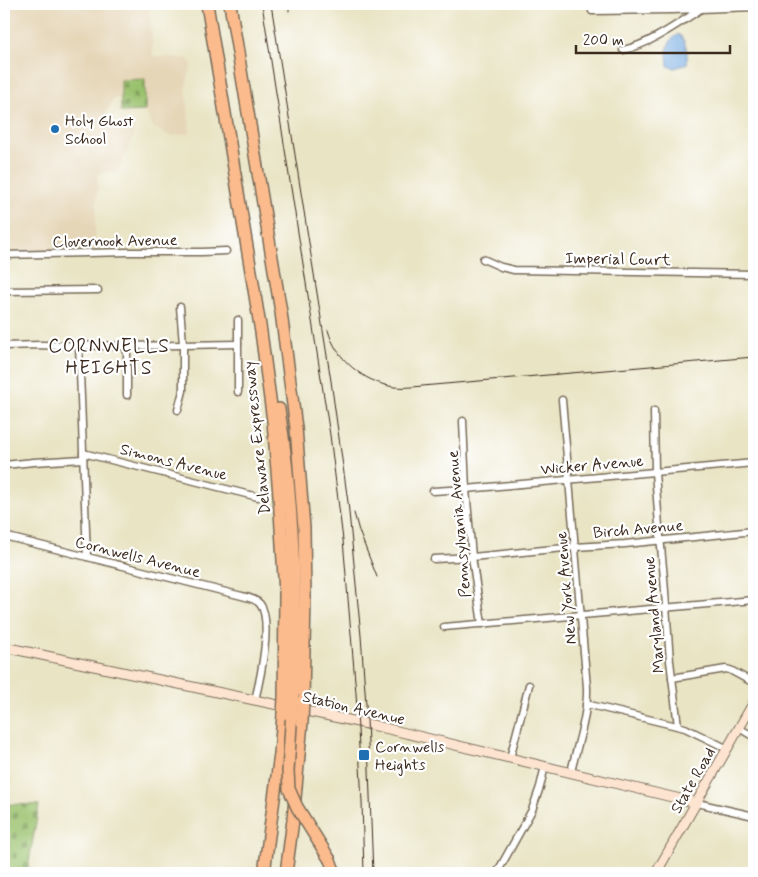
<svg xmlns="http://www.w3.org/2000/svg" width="758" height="877" font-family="Mynerve,sans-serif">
<defs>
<pattern id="cemetery-stones" width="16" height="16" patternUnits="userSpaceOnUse" patternTransform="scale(1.25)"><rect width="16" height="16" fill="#99c16c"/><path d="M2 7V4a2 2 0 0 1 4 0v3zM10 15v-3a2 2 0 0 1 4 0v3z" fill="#7e9d58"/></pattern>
</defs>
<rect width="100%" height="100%" fill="#fff"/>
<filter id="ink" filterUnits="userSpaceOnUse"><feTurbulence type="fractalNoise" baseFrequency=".02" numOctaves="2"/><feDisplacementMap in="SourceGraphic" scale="10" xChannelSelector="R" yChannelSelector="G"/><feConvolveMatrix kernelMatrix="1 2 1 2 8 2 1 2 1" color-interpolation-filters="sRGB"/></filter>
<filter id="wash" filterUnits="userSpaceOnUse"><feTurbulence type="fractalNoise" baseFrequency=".0096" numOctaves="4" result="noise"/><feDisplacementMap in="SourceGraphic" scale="20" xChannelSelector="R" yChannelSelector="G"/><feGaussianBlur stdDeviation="1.12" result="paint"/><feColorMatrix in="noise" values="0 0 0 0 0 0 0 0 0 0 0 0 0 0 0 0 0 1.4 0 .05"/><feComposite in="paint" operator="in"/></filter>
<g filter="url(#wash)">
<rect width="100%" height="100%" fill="#e9e4c4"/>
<!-- built -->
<path fill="#e5d6b7" d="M4,4H149L153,56L186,58L192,63L186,87L190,133L171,136L154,128L145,111L121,112V98L113,99L107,112V129L133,126L134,137L118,171L98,174L94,251L4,253Z"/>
<!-- cemetery -->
<g fill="url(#cemetery-stones)" stroke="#6a7645">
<path d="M145,79V111L121,112V80Z"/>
<path d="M4,804L39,805L27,873L4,871Z"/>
</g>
<!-- water -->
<path fill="#73a9e1" stroke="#576a80" d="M679,34C687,42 688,54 687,64L675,68L668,66C667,51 664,43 679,34Z"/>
</g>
<g filter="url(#ink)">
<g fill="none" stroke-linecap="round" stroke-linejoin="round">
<!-- street casing -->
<g stroke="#786b58" stroke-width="9">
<g id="street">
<path d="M592,11L672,10L754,7"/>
<path d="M623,50C649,45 679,23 701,9"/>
<path d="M4,255L129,252H202L226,251"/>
<path d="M483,259L501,267L514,270L754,274"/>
<path d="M4,291L98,290"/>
<path d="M238,320V392"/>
<path d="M79,345L87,557"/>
<path d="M4,346L40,345L127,346L238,344"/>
<path d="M127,346V395"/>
<path d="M562,400L587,687C588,716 577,745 571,772"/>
<path d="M178,410L183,391V344L180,307"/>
<path d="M654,411L655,472L659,526L664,578L670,661L678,726"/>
<path d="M463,421L466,489L472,557L482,624"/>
<path d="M83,453L258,497"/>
<path d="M4,465L34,462L83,459"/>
<path d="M433,491L466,489L754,463"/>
<path d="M4,536L238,595C245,597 255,598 260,604C273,620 260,680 255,700"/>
<path d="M434,559L472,557L575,547L625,544L754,531"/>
<path d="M444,627L754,600"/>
<path d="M672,678L726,669L730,670L754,683"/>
<path d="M586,704L685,728L728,749"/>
<path d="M739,728L754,737"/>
<path d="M510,758L529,685"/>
<path d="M697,803L754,816"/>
<path d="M497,873L532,810L540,787L545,766"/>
</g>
</g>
<!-- secondary casing -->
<g stroke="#786b58" stroke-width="11">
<g id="secondary">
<path d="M4,647L372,725L697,803"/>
<path d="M656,873L754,702"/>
</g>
</g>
<!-- highway casing -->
<g stroke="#786b58" stroke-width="14">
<g id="highway">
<path d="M207,4L261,332L273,421L279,495L285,594L284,698"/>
<path d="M230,4L281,312L296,428L304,528L305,598L303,700"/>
<path d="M279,409C294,505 297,599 293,695"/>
<path d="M330,860L335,873"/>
<path d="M264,873L280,754L283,714"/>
<path d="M286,873L293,820L302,722"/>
</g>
</g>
<!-- street -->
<use href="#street" stroke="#fff" stroke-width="6"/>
<!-- secondary -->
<use href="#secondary" stroke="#fde4d1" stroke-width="9"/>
<!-- highway -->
<use href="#highway" stroke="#fbbb8d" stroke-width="11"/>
<!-- rail -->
<g stroke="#3b2a1e" stroke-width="1">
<path d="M262,4L330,435L343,540L356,693L362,802L364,873"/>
<path d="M271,4L331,381L348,502L361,636L367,718L373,873"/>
<path d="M289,4V11"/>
<path d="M328,330C336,360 364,382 394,387C404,388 413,387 422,386L754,357"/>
<path d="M354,513L359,531L377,577"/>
</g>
<!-- highway-bridge casing -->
<g stroke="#786b58" stroke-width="14" stroke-linecap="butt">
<g id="highway-bridge">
<path d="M293,695L288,771L289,789L297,807L330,860"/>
<path d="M283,714L284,698"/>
<path d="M302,722L303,700"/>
</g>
</g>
<!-- highway-bridge -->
<use href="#highway-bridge" stroke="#fbbb8d" stroke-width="11"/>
</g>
</g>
<!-- markers -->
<g fill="#1f6fb2" stroke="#fff" stroke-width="2">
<circle cx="55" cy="129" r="5"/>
<rect x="358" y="749" width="12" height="12" rx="2.5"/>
</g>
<g text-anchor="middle" stroke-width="4.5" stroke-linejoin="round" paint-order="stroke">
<!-- poi labels -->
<g font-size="16" fill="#3b2a1e" stroke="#fff" text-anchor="start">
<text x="65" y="126">Holy Ghost<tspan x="65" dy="18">School</tspan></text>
<text x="375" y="752">Cornwells<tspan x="375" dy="18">Heights</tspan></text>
</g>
<!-- street labels -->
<g font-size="16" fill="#3b2a1e" stroke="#fff">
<text transform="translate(115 240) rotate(-1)" y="6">Clovernook Avenue</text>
<text transform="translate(618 258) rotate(1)" y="6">Imperial Court</text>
<text transform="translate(256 438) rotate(-96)" y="6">Delaware Expressway</text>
<text transform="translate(174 461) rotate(14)" y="6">Simons Avenue</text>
<text transform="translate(592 464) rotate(-5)" y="6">Wicker Avenue</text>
<text transform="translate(458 524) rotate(-95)" y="6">Pennsylvania Avenue</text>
<text transform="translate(638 528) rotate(-5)" y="6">Birch Avenue</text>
<text transform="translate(138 556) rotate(14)" y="6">Cornwells Avenue</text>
<text transform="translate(565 588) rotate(-95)" y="6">New York Avenue</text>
<text transform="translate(653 615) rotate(-95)" y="6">Maryland Avenue</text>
<text transform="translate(354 707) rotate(13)" y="6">Station Avenue</text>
<text transform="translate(692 780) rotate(-60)" y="6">State Road</text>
</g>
<!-- quarter labels -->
<g font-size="19" letter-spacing="1" fill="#3b2a1e" stroke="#fff">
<text x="109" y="352">CORNWELLS<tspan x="109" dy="22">HEIGHTS</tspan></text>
</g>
</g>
<!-- margin -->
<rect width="758" height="877" fill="none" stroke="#fff" stroke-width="20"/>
<!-- scale -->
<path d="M576 45v8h154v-8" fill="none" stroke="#3b2a1e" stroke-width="2.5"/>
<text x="583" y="45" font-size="15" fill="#3b2a1e" stroke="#ffffff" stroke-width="4" paint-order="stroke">200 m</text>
</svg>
